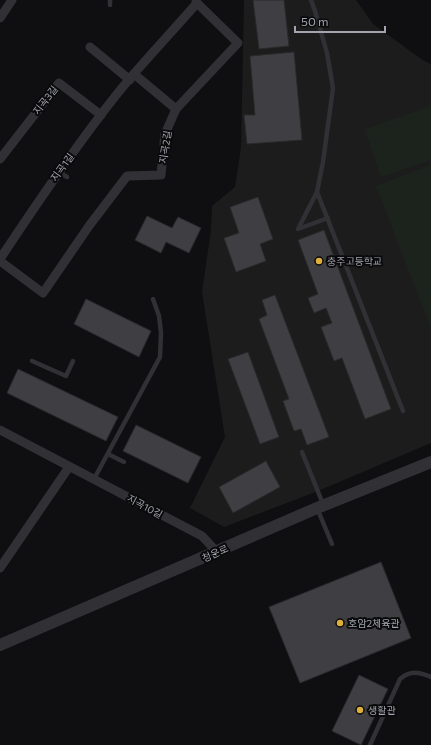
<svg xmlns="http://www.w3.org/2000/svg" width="431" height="745" font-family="Commissioner,'Noto Sans KR',sans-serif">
<rect width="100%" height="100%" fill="#0f0f11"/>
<!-- built -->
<path fill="#1c1c1d" d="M244,0H356L373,24L424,61L431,64V443L318,491L224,527L190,508L225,437L202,292L211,230L212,206L235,187L241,147Z"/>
<!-- green -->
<g fill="#1c231d">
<path d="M431,106V160L381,177L365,129Z"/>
<path d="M431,165V328L376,186Z"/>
</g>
<!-- building -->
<g fill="#3f3f43" stroke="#2a2a2c">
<path d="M253,0H284L289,46L259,49Z"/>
<path d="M294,52L302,140L247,144L244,115H255L250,56Z"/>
<path d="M258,197L273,239L260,244L266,261L236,272L224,238L239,233L230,207Z"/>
<path d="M147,216L172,228L178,217L201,228L189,253L166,242L161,253L135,240Z"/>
<path d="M324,230L391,409L365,419L342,358L334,361L321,327L332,323L326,308L314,313L308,298L318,294L298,240Z"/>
<path d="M275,295L329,437L307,445L301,429L294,431L283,401L289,399L259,319L267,315L262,300Z"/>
<path d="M86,299L151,331L139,357L74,324Z"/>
<path d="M248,352L279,437L260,444L228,359Z"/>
<path d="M18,369L118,417L106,441L7,393Z"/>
<path d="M136,425L201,457L188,483L123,451Z"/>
<path d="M266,461L280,487L233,513L219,487Z"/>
<path d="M381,562L411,638L300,683L269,607Z"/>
<path d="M359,675L388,689L361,745L332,731Z"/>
</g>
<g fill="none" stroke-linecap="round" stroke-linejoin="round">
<!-- service -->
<g stroke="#313135" stroke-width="4.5">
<path d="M110,0V5"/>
<path d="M311,0L315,11L327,53L333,88L323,162L317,192L403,411"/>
<path d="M59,172L67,177"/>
<path d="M317,192L298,229L328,218"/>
<path d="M32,361L66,376L73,361"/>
<path d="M302,452L323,504"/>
<path d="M108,454L124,462"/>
<path d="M94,479L160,357L161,333L159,316L153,299"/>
<path d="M317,508L332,544"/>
<path d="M370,745L400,679C410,670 419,672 431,677"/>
</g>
<!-- minor -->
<g stroke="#313135" stroke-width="9">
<path d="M0,18L12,0"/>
<path d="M90,47L130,80"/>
<path d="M134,74L176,109"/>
<path d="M0,159L59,83L101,115"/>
<path d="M0,259C37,203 75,147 117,94C142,63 171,33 197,3L196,0"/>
<path d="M0,261L43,293L89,226L127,176L161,175L165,134L176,109L238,43L197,3"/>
<path d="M0,430L202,536L217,552"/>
<path d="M0,568L69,467"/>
</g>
<!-- tertiary -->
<path stroke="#313135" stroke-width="12" d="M0,645L317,508L431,462"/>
</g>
<!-- markers -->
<g fill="#deb03a" stroke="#0b0a0b" stroke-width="1.5">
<circle cx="319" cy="261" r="4"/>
<circle cx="340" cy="623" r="4"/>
<circle cx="360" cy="710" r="4"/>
</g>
<g text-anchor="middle" stroke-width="4" stroke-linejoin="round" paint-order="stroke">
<!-- street labels -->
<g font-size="10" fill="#a2a5b0" stroke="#0b0a0b">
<text transform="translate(45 100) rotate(-52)" y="4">지곡3길</text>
<text transform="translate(165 147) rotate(-81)" y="4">지곡2길</text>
<text transform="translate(62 167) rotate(-54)" y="4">지곡1길</text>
<text transform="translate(145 506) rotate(28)" y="4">지곡10길</text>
<text transform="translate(215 553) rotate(-24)" y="4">청운로</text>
</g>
<!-- poi labels -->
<g font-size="10" fill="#a2a5b0" stroke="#0b0a0b" text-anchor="start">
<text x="327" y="265">충주고등학교</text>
<text x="348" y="627">호암2체육관</text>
<text x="368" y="714">생활관</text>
</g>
</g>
<!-- scale -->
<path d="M295 26v6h90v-6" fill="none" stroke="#a2a5b0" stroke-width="2"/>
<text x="301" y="26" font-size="12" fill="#a2a5b0" stroke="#0b0a0b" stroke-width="3" paint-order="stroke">50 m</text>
</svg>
